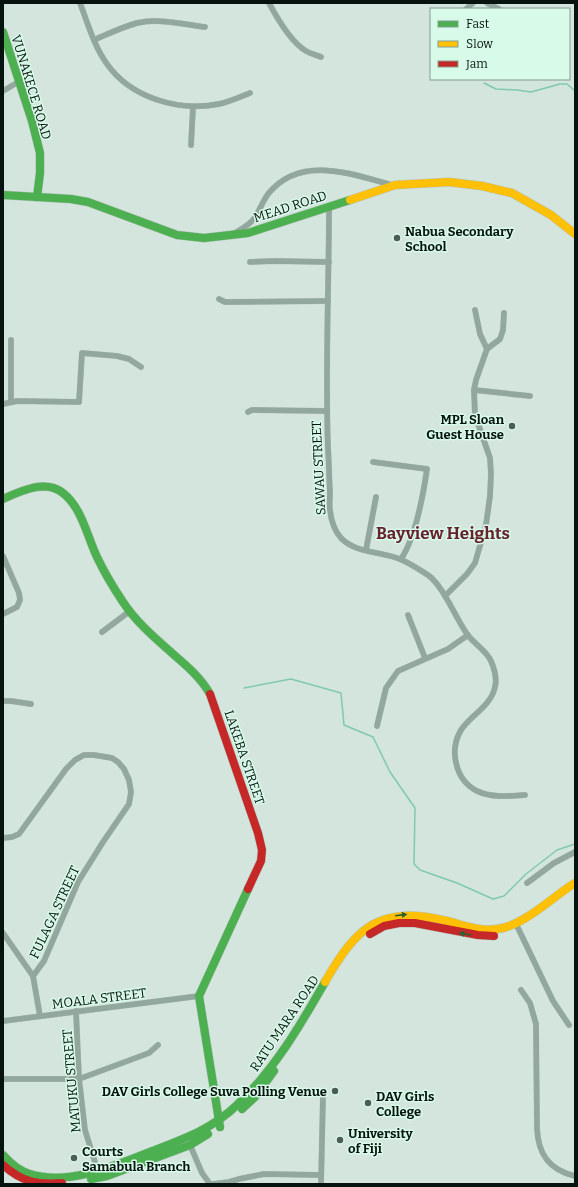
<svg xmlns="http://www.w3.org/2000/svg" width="578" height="1187" font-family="Bitter,serif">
<rect width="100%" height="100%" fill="#d3e5dc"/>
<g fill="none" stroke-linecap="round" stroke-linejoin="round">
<!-- stream -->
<g stroke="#80caaa" stroke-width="1.5">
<path d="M484,83L496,89L517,90L531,92L560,84H567L575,91"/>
<path d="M244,688L291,679L341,693L344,725L373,737L390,772L415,808L414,864L420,870L457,883L493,899L504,896L526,874L557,850L575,844"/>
</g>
<!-- street casing -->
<g stroke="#b4c2bb" stroke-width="6">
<g id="street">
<path d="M80,3C88,24 94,46 107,64C131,98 179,112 219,104C229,102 240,97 250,93"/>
<path d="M269,3C277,18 291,42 306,51C311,54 317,55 321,57"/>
<path d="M487,3L499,9"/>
<path d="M466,9L473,3"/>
<path d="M94,40C108,34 122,27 137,23C159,18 183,24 205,27"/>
<path d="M3,91L20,81"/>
<path d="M191,145L193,107"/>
<path d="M329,207C329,287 325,367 328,448C329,462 329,477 330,492C330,498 329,504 330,510C331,520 334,530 341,538C356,554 383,551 402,560C411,564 420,570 428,575C444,587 455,617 467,634C473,643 486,650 491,661C494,668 497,679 495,687C491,706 471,715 461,730C449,750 455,780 477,791C491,798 510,796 525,795"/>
<path d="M235,233C242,229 252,223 256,216C260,209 263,201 268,194C300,154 351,174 392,185"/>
<path d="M250,262L275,261L329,262"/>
<path d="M219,299L225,302L328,301"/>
<path d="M475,310L480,334L487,349"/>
<path d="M474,390L530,396"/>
<path d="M11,401V340"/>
<path d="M3,404L17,401L79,402L82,353L117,356L129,359L141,367"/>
<path d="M248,412L252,410L327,411"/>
<path d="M373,462L427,469C423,496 416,537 401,559"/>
<path d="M366,550L376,497"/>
<path d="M3,556L19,593L20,600L17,607L3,614"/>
<path d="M445,596L467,574L475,563L486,525L490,496L491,474L490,458L475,415L474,390L476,380L487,349L500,339L503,330L504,313"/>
<path d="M408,615L425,658"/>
<path d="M102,632L130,611"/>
<path d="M3,701H11L31,704"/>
<path d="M377,726L386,688L398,671L448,649L468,635"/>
<path d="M3,838L12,837L19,834L66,769L75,760L84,755H94L112,758L118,762L124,769L129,780L131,792L129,804L103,842L78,882L44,961L33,976"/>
<path d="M527,883L554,863L575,852"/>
<path d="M518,928L553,1001L569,1025"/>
<path d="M3,933L33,976L40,1016"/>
<path d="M521,990L530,1003L536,1024L537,1128C538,1154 549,1170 575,1176"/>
<path d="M76,1011L79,1079L85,1130L98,1172"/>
<path d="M3,1021L199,996"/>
<path d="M3,1079H79L149,1053L158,1045"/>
<path d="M190,1145L202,1173L210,1184"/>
<path d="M213,1184L229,1182L239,1179L264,1174L321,1175"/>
<path d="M321,1184L323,1095"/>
</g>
</g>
<!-- fast casing -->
<g stroke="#b4c2bb" stroke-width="9">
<g id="fast">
<path d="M3,32L32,121L40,153V173L37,197"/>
<path d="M3,195L71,199L88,202L177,235L204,238L248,233L350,200"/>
<path d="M3,499C21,491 45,479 63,493C82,508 87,536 97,557C104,572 113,587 123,602C136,622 155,638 173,654C187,666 201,678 210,694"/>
<path d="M242,1109L255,1097L274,1071"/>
<path d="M220,1127L199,996L248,889"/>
<path d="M3,1155C10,1163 19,1171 30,1174C69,1186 114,1166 150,1152C183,1139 211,1130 237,1105C274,1070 300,1026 325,982"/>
<path d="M91,1179L107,1176L190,1145L208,1134"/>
</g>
</g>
<!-- slow casing -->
<g stroke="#b4c2bb" stroke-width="9">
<g id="slow">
<path d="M350,200L395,185L449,182L482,186L512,193L551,215L575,234"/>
<path d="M325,982C357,926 380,905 447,921C463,925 481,932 497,929C524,926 552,897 575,883"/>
</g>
</g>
<!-- jam casing -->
<g stroke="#b4c2bb" stroke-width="9">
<g id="jam">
<path d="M210,694L258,833L262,850L261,861L248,889"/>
<path d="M370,934L384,926L399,923H415L478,935L494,936"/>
<path d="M3,1165C22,1182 37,1185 62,1183"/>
</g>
</g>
<!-- street -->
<use href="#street" stroke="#92a79d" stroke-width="5.5"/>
<!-- fast -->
<use href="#fast" stroke="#4caf50" stroke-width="8"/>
<!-- slow -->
<use href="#slow" stroke="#ffc107" stroke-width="8"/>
<!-- jam -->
<use href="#jam" stroke="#c62828" stroke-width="8"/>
</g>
<!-- one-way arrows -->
<defs><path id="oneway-solid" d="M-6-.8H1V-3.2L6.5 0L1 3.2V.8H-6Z"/></defs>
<g fill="#2a612f">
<use href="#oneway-solid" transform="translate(401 915) rotate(-7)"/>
<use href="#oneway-solid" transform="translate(465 934) rotate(-169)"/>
</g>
<!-- markers -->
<g fill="#4e5c56" stroke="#d8fae9" stroke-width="1.5">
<circle cx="397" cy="238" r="4"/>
<circle cx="512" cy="426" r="4"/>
<circle cx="335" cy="1091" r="4"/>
<circle cx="368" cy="1103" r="4"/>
<circle cx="340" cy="1140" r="4"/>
<circle cx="74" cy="1158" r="4"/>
</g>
<g text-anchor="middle" stroke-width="3" stroke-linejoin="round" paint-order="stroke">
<!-- street labels -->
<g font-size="13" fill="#07130e" stroke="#d8fae9">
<text transform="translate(32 87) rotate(73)" y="5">VUNAKECE ROAD</text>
<text transform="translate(290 206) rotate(-18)" y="5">MEAD ROAD</text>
<text transform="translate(318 468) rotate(-93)" y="5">SAWAU STREET</text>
<text transform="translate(245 757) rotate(71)" y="5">LAKEBA STREET</text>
<text transform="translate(54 912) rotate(-65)" y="5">FULAGA STREET</text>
<text transform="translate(99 998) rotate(-7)" y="5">MOALA STREET</text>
<text transform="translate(284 1023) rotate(-56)" y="5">RATU MARA ROAD</text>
<text transform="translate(71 1081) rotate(-95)" y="5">MATUKU STREET</text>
</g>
<!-- poi labels -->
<g font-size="13" font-weight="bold" fill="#07130e" stroke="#d8fae9" text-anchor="start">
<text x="405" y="236">Nabua Secondary<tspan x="405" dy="15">School</tspan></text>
<text x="504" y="424" text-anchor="end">MPL Sloan<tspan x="504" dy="15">Guest House</tspan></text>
<text x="327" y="1096" text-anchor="end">DAV Girls College Suva Polling Venue</text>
<text x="376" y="1101">DAV Girls<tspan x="376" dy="15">College</tspan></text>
<text x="348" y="1138">University<tspan x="348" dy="15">of Fiji</tspan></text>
<text x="82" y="1156">Courts<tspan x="82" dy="15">Samabula Branch</tspan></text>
</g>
<!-- district labels -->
<g font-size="17" font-weight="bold" fill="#68222e" stroke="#d8fae9">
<text x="443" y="539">Bayview Heights</text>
</g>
</g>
<!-- border -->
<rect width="578" height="1187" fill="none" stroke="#07130e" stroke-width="8"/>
<!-- legend -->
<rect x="430" y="8" width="140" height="72" fill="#d8fae9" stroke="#849e91"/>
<rect x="438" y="21" width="20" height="6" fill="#4caf50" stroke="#849e91"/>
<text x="466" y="28" font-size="12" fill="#07130e">Fast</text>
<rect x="438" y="41" width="20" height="6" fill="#ffc107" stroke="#849e91"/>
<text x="466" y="48" font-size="12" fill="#07130e">Slow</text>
<rect x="438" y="61" width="20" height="6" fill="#c62828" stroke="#849e91"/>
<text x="466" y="68" font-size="12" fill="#07130e">Jam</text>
</svg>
